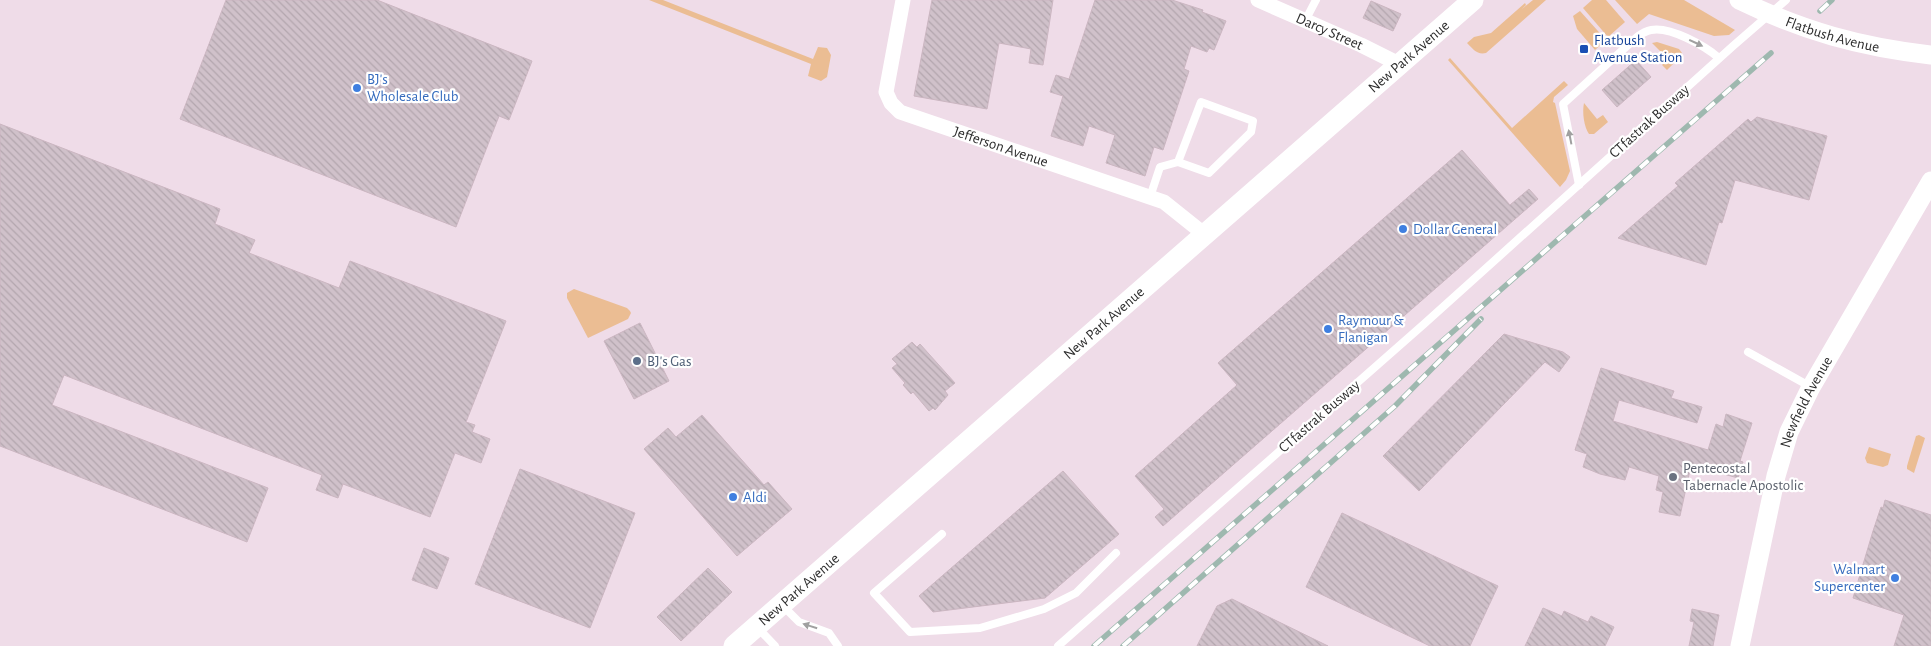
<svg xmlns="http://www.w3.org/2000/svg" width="1931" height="646" font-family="'Alegreya Sans',sans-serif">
<defs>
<pattern id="building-back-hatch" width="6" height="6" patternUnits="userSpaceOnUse" patternTransform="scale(1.25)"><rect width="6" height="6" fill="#d0c1ca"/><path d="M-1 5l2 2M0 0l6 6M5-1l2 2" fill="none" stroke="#b3a6ae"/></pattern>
</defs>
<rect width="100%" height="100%" fill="#efdce8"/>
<!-- green -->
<g fill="#ebbd93">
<path d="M649,0H663L813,59L818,47L827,48L831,55L827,77L821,81L808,76L811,64Z"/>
<path d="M1533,0H1546L1486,53C1477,55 1473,49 1467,43L1474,37L1491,33L1525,3L1526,5L1522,9Z"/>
<path d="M1592,0H1606L1625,22L1608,37L1583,8Z"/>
<path d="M1615,0H1684L1735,30L1729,35L1714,36L1649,14L1637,24Z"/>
<path d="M1580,11L1606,40L1595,50L1577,29L1573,16Z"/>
<path d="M1657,42L1679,49L1682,53L1681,56L1667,70L1662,65L1668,59L1652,43Z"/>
<path d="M1450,58L1512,128L1564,81L1568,85L1554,97L1553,102L1555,103L1570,171L1566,180L1560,187L1448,60Z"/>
<path d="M1584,103L1597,119L1603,115L1608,122L1594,134H1589C1584,127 1582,112 1584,103Z"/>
<path d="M574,289L627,308L630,311L631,313L628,319L588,338L567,298V293Z"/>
<path d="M1919,435L1925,438L1914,473L1907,469V466L1916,436Z"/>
<path d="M1869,447L1891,454L1888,465L1883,467L1867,463L1865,458Z"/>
</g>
<!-- building -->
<g fill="url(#building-back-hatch)" stroke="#cbb6c1">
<path d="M226,0H377L532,61L509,120L499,116L456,227L180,119Z"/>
<path d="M932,0H1053L1043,65L1029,63L1031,49L999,43L987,109L914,96Z"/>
<path d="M1095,0H1172L1203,10L1202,12L1226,21L1214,50L1209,48L1207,52L1191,46L1184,69L1189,71L1163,150L1154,147L1145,176L1106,163L1115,135L1089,126L1083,146L1051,136L1063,96L1050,92L1056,75L1069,79Z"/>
<path d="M1371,1L1401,14L1393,31L1363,18Z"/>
<path d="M1636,60L1651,77L1617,107L1602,90Z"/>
<path d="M1757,117L1827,136L1809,200L1735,180L1722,223L1719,222L1706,265L1618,238L1678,186L1675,183L1748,119L1751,122Z"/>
<path d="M0,124L220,209L215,224L255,240L249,253L339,288L350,261L506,321L466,422L475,425L472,432L490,439L481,463L455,453L430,517L343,484L338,498L316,490L322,475L64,375L52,405L268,488L247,542L0,446Z"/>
<path d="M1462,150L1510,205L1529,189L1538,199L1163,526L1155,517L1164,509L1135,476L1237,385L1218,363Z"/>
<path d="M640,323L669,381L634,399L604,341Z"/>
<path d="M1504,334L1563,352L1570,357L1559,372L1545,362L1419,491L1383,456Z"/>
<path d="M912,342L917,347L920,344L955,383L945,391L948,395L935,410L933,408L929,411L913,392L911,394L903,385L905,383L892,368L897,364L892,359Z"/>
<path d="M1601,368L1674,391L1671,398L1702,407L1697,423L1619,400L1613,421L1708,450L1716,424L1723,427L1726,414L1752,423L1740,461L1743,462L1738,478L1698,467L1697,471L1690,470L1680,516L1659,512L1663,492L1656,490L1659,476L1629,467L1625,480L1600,474L1583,467L1587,454L1575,450Z"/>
<path d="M702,415L764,485L768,482L792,509L737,556L644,449L668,428L676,437Z"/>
<path d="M520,469L635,513L590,628L475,584Z"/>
<path d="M1063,471L1119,534L1045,598L933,612L919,596Z"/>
<path d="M1885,500L1931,515V646H1894L1904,615L1853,598L1873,531L1881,507L1883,508Z"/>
<path d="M1342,513L1498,586L1470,646H1430L1306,587Z"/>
<path d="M424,548L449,558L437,589L412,580Z"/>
<path d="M708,568L732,592L681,641L657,617Z"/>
<path d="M1232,599L1328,646H1197L1217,606Z"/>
<path d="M1543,608L1562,616L1564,611L1588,622L1591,616L1614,627L1605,646H1525Z"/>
<path d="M1692,609L1719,615L1713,646H1689L1694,622L1690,621Z"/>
</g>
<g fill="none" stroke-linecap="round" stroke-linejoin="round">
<!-- service -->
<g stroke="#fff" stroke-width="8">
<path d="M1305,21L1316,0"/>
<path d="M1579,185L1563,104L1637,37C1641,34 1645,31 1651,30C1670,26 1705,46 1719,58"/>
<path d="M1150,197L1160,167L1178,162L1201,102L1253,121L1251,132L1209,173L1178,162"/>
<path d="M1748,352L1811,387"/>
<path d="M942,534L874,593L910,632L980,628L1044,609L1076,593L1116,553"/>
<path d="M783,606L799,622L829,633L838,646"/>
<path d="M758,628L775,646"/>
<path d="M1058,646L1424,324L1733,46L1786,0"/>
</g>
<!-- minor -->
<g stroke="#fff" stroke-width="15">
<path id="s1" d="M903,0L886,92L891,103L900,112L1164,202L1204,234"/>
<path id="s2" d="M1258,0L1361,45L1399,64"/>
</g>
<!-- tertiary -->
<g stroke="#fff" stroke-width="19">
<path id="s3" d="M1739,0C1803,31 1860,47 1931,55"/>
<path id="s4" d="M1740,646L1776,476L1789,432L1810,389L1931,181"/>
</g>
<!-- secondary -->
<path stroke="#fff" stroke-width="21" id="s5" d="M734,646L1473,0"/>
<!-- rail casing -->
<g stroke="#9eb8af" stroke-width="5.5">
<g id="rail">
<path d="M1820,11L1832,0"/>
<path d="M1094,646L1771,53"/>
<path d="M1123,646L1395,406L1481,319"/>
</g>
</g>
<!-- rail -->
<use href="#rail" stroke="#fff" stroke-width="4" stroke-dasharray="11" stroke-linecap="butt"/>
</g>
<!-- one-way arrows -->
<defs><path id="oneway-solid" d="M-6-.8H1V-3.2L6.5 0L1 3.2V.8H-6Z" transform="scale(1.25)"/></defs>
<g fill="#a0a0a0">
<use href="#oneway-solid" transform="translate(1696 43) rotate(25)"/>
<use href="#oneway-solid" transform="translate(1570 137) rotate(-101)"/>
<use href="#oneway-solid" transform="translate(810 626) rotate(-163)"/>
</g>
<!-- markers -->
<rect fill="#1a4fb4" stroke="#fff" stroke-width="2" x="1579" y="44" width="10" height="10" rx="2.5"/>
<g fill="#3f7fe0" stroke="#fff" stroke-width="2">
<circle cx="357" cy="88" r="5"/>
<circle cx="1403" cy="229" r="5"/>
<circle cx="1328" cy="329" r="5"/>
<circle cx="733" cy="497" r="5"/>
<circle cx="1895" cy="578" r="5"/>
</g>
<circle fill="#5c6f8a" stroke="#fff" stroke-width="2" cx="637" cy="361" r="5"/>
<circle fill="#6b7280" stroke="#fff" stroke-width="2" cx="1673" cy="477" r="5"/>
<g text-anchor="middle" stroke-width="4.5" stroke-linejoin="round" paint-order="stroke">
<!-- street labels -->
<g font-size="15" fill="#2c2c2c" stroke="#fff">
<text dy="5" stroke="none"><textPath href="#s2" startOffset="78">Darcy Street</textPath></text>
<text dy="5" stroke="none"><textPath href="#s3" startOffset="100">Flatbush Avenue</textPath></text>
<text dy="5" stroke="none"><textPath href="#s5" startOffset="896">New Park Avenue</textPath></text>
<text transform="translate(1649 121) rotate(-42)" y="5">CTfastrak Busway</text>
<text dy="5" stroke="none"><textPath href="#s1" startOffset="225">Jefferson Avenue</textPath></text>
<text dy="5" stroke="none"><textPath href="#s5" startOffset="491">New Park Avenue</textPath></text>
<text dy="5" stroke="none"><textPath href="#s4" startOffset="254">Newfield Avenue</textPath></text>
<text transform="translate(1319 416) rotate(-41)" y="5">CTfastrak Busway</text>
<text dy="5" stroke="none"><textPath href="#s5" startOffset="86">New Park Avenue</textPath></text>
</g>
<!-- transit labels -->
<g font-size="15" fill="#164399" stroke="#fff" text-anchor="start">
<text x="1594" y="45">Flatbush<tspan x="1594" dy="17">Avenue Station</tspan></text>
</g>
<!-- shop labels -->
<g font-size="15" fill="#366cbe" stroke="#fff" text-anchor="start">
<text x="367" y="84">BJ's<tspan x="367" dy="17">Wholesale Club</tspan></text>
<text x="1413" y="234">Dollar General</text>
<text x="1338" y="325">Raymour &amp;<tspan x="1338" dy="17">Flanigan</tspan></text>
<text x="743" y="502">Aldi</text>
<text x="1885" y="574" text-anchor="end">Walmart<tspan x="1885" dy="17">Supercenter</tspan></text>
</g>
<!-- service labels -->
<g font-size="15" fill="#4e5e75" stroke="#fff" text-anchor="start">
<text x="647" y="366">BJ's Gas</text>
</g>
<!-- worship labels -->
<g font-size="15" fill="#5b616d" stroke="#fff" text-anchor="start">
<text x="1683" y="473">Pentecostal<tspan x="1683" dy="17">Tabernacle Apostolic</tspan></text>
</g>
</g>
</svg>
